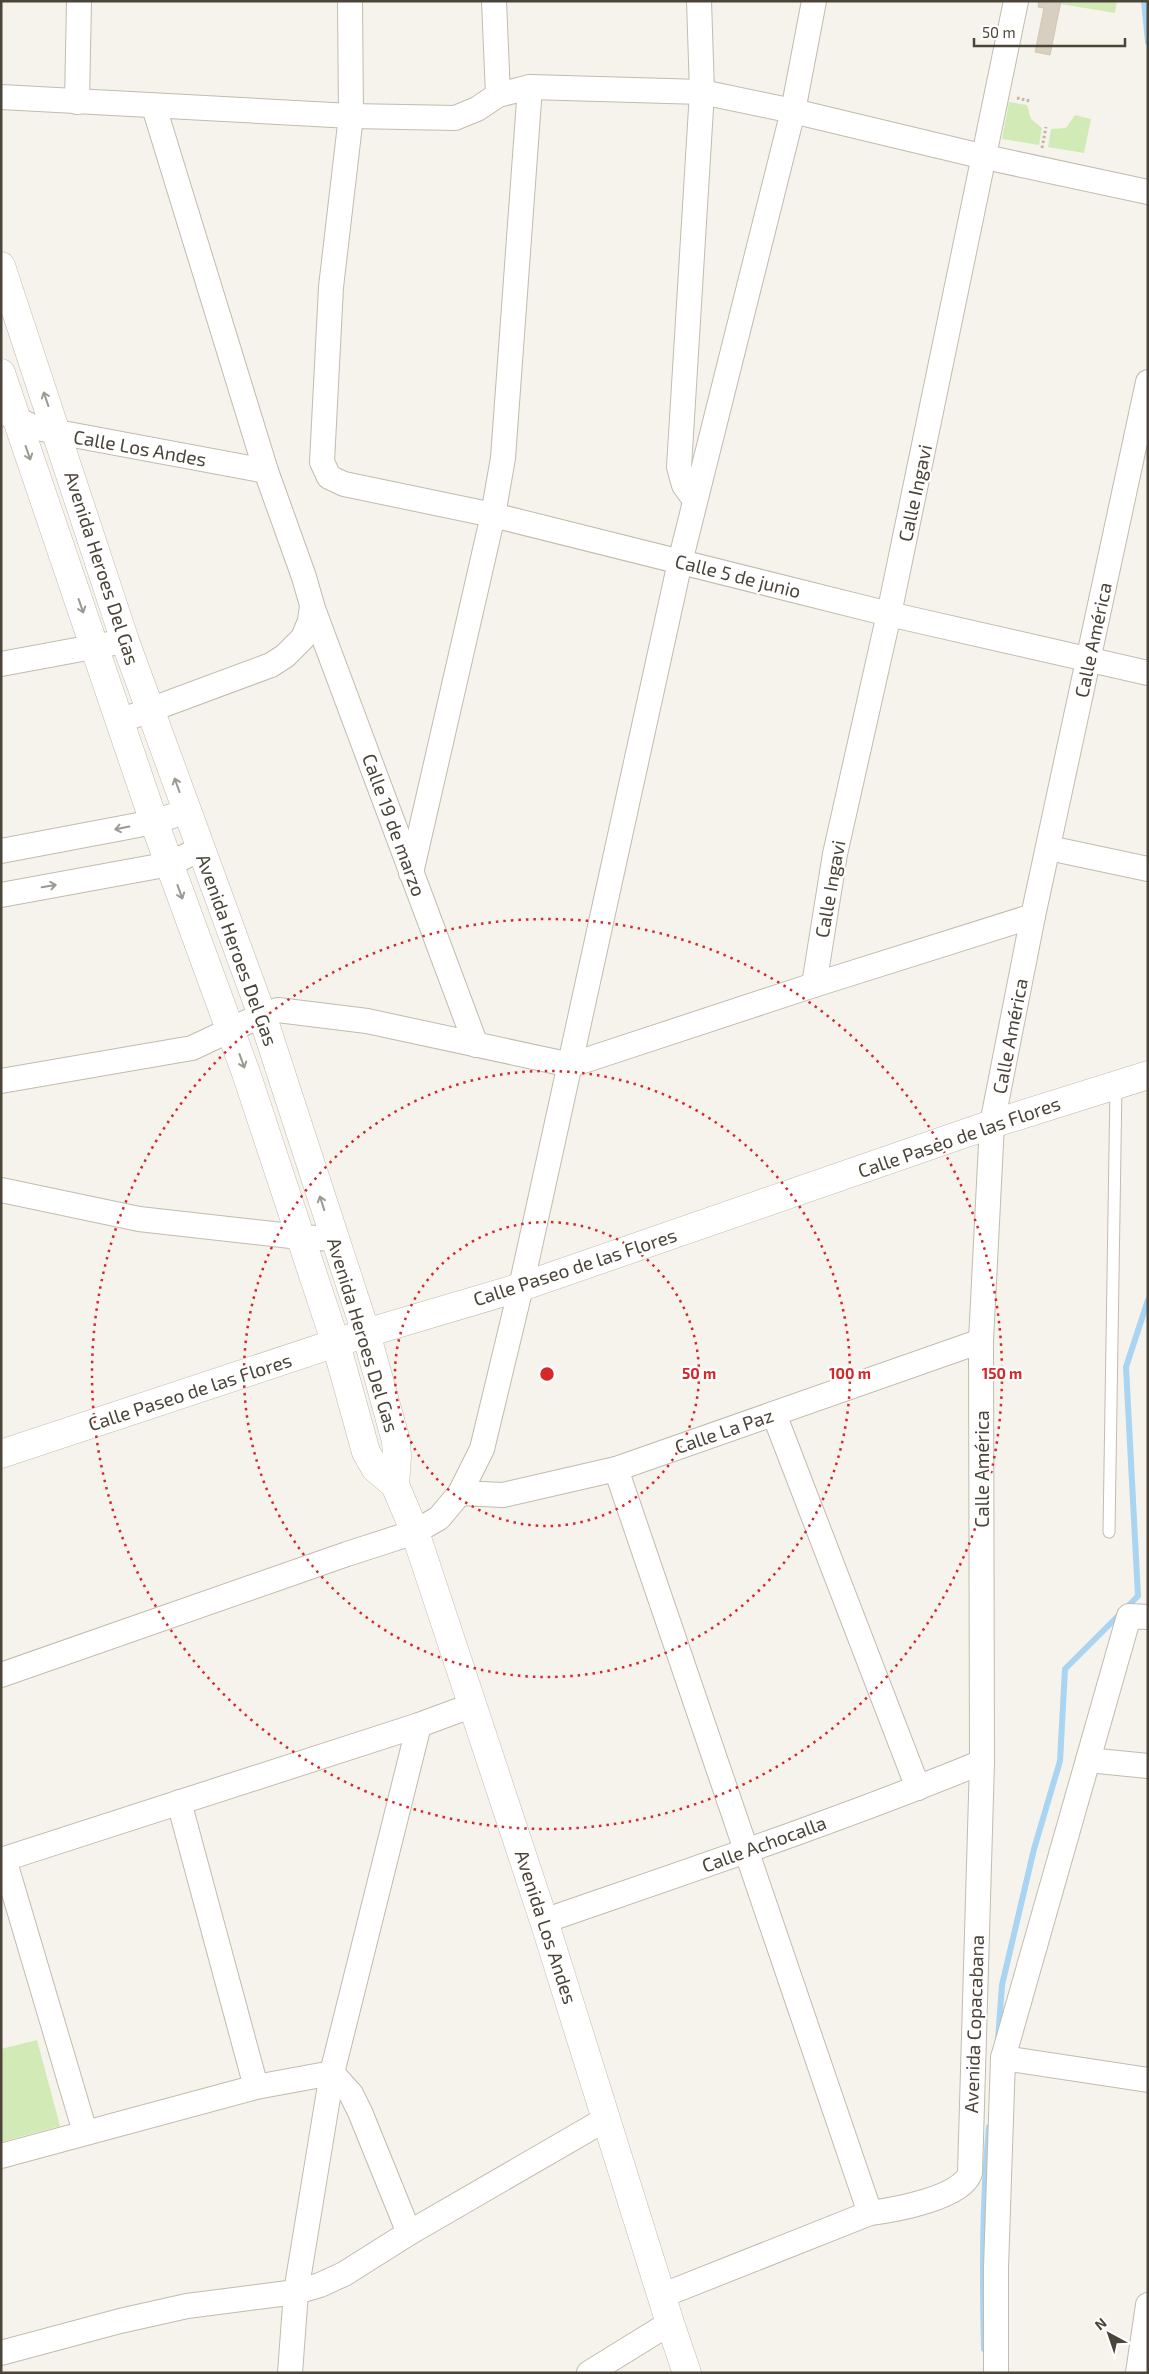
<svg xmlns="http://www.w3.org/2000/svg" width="1149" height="2374" font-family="'Exo 2',sans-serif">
<rect width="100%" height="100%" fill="#f6f3ec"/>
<!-- green -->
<g fill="#d2eab5">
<path d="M1061,1H1117L1115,13L1061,4Z"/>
<path d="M1009,102L1027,105L1031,119L1042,128L1039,145L1002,139Z"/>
<path d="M1075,115L1091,119L1084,153L1048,147L1051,129L1066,128Z"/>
<path d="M37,2040L60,2126L1,2142V2049Z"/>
</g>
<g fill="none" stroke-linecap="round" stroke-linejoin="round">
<!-- stream -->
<g stroke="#a9d4f2" stroke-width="6">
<path d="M1144,1L1148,42"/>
<path d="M998,2040L1002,1985L1034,1849L1060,1761L1065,1669L1138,1596L1126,1367L1148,1300"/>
<path d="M984,2349C982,2274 982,2201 989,2127"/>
</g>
</g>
<!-- building -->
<path fill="#d8cfc1" stroke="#d3c7b4" d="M1039,1H1061L1050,55L1035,52L1044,8L1038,7Z"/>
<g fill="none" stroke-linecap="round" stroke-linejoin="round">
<!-- service casing -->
<g stroke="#c2bbae" stroke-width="13">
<path id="service" d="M1109,1532L1116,1085"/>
</g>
<!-- minor casing -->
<g stroke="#c2bbae" stroke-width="26">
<g id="minor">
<path d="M350,1L351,116L331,287L322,462L329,477L344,484L493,515L889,614L1148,673"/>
<path d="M494,1L498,95"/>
<path d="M1,97L351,116L455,118L477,109L498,95L530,87L702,92L793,111L985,157L1148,192"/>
<path d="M77,102L79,1"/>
<path d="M5,413L33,427L57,432L266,471"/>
<path d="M694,499L684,485L679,467L702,92L699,1"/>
<path d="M312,606L476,1045"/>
<path d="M1,664L125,641"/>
<path d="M120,721L271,665L285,656L303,638L310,621L312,605L304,577L266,471L154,107"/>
<path d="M1049,848L1148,869"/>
<path d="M1,851L154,822L187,811"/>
<path d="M411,873L493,515L503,458L530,87"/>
<path d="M1,895L170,864L200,849"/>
<path d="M814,985L835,854L889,614L1016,1"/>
<path d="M1,1081L192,1048L262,1015L278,1010L367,1021L571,1065L814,985L1033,916"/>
<path d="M1,1190L139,1219L300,1237L334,1239"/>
<path d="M774,1414L918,1788"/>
<path d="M616,1469L870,2213"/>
<path d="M460,1493L503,1495L616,1469L981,1341"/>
<path d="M1,1675L347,1554L415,1532L439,1518L460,1493L482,1449L521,1287L680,562L793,111L814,1"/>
<path d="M1088,1760L1148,1766"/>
<path d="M179,1802L256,2087"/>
<path d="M4,1859L85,2132"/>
<path d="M1,1860L419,1725L473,1705"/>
<path d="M544,1921C691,1870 838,1821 982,1762"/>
<path d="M1003,2058L1148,2080"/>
<path d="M1,2156L256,2087L332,2073L351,2094L360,2112L409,2233"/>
<path d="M661,2296L870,2213C894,2210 962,2198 970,2173L982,1762L981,1341L992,1124L1033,916L1148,382"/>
<path d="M1,2353L120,2321L187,2306L296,2292L320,2285L344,2274L409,2233L606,2119"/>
<path d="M290,2373L296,2292L332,2073L419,1725"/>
<path d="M589,2373L670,2323"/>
<path d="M996,2373V2268L1003,2058L1129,1616L1148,1617"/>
<path d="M1138,2373L1148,2305"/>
</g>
</g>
<!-- tertiary casing -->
<g stroke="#c2bbae" stroke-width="29">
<g id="tertiary">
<path d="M1,266L125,641L262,1015L366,1333L396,1441L397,1457L395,1485"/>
<path d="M1,373L154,822L246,1073L336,1344L366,1452L375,1468L395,1485L415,1532L544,1921L670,2323L687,2373"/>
<path d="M1,1454L366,1333L521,1287L992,1124L1148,1075"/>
</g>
</g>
<!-- path -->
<g stroke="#c4b79f" stroke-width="3" stroke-dasharray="2.5 2.5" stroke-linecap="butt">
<path d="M1017,98L1030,101"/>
<path d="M1042,148L1046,127"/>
</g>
<!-- service -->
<use href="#service" stroke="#fff" stroke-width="11"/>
<!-- minor -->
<use href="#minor" stroke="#fff" stroke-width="24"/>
<!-- tertiary -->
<use href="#tertiary" stroke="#fff" stroke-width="28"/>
</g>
<!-- one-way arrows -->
<defs><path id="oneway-shaft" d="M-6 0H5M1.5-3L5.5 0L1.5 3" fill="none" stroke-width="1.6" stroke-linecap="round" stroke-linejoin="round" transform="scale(1.25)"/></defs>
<g stroke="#9c9892">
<use href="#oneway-shaft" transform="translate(46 399) rotate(-109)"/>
<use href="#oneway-shaft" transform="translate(28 453) rotate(71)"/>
<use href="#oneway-shaft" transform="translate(81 606) rotate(71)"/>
<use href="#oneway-shaft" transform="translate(177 785) rotate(-110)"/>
<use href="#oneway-shaft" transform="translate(122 828) rotate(169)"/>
<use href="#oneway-shaft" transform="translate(49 886) rotate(-10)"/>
<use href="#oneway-shaft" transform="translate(180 892) rotate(70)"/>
<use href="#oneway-shaft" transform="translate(242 1061) rotate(70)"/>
<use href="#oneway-shaft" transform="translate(322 1203) rotate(-108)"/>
</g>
<!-- distance rings -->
<g fill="none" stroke="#d62828" stroke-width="2.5" stroke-dasharray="2.5 5">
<circle cx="547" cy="1374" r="152"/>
<circle cx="547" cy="1374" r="303"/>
<circle cx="547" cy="1374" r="455"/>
</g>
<g text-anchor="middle" stroke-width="4.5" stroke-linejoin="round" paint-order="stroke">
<!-- street labels -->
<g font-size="19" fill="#4b4439" stroke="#fff">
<text transform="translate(140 448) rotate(10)" y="7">Calle Los Andes</text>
<text transform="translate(915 493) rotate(-78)" y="7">Calle Ingavi</text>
<text transform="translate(102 568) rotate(72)" y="7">Avenida Heroes Del Gas</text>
<text transform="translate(738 576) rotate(14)" y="7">Calle 5 de junio</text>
<text transform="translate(1093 640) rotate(-78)" y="7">Calle América</text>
<text transform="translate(394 825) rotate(70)" y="7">Calle 19 de marzo</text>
<text transform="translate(830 889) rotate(-80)" y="7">Calle Ingavi</text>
<text transform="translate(237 950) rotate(70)" y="7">Avenida Heroes Del Gas</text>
<text transform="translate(1010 1036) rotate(-79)" y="7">Calle América</text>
<text transform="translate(959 1137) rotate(-19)" y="7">Calle Paseo de las Flores</text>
<text transform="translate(575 1267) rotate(-18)" y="7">Calle Paseo de las Flores</text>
<text transform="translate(363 1335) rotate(73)" y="7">Avenida Heroes Del Gas</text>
<text transform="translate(190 1392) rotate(-18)" y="7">Calle Paseo de las Flores</text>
<text transform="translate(724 1431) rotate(-19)" y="7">Calle La Paz</text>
<text transform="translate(982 1469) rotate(-90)" y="7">Calle América</text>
<text transform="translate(764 1844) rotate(-20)" y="7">Calle Achocalla</text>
<text transform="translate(546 1927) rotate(72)" y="7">Avenida Los Andes</text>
<text transform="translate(974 2024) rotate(-88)" y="7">Avenida Copacabana</text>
</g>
</g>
<circle cx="547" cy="1374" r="8" fill="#d62828" stroke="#fff" stroke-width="2.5"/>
<g font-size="15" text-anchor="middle" font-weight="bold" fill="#d62828" stroke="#fff" stroke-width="4.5" stroke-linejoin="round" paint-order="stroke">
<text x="699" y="1379">50 m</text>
<text x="850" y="1379">100 m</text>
<text x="1002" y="1379">150 m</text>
</g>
<!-- border -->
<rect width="1149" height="2374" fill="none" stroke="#4b4439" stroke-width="5"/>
<!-- north arrow -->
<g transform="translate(1109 2334) rotate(320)" stroke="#ffffff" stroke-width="4" paint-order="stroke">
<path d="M0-4L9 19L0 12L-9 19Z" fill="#4b4439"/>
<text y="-8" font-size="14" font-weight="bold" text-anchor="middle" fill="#4b4439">N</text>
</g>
<!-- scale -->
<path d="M974 38v8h151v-8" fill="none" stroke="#4b4439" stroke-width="2.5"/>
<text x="982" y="38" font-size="15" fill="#4b4439" stroke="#ffffff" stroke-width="4" paint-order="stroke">50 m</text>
</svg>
